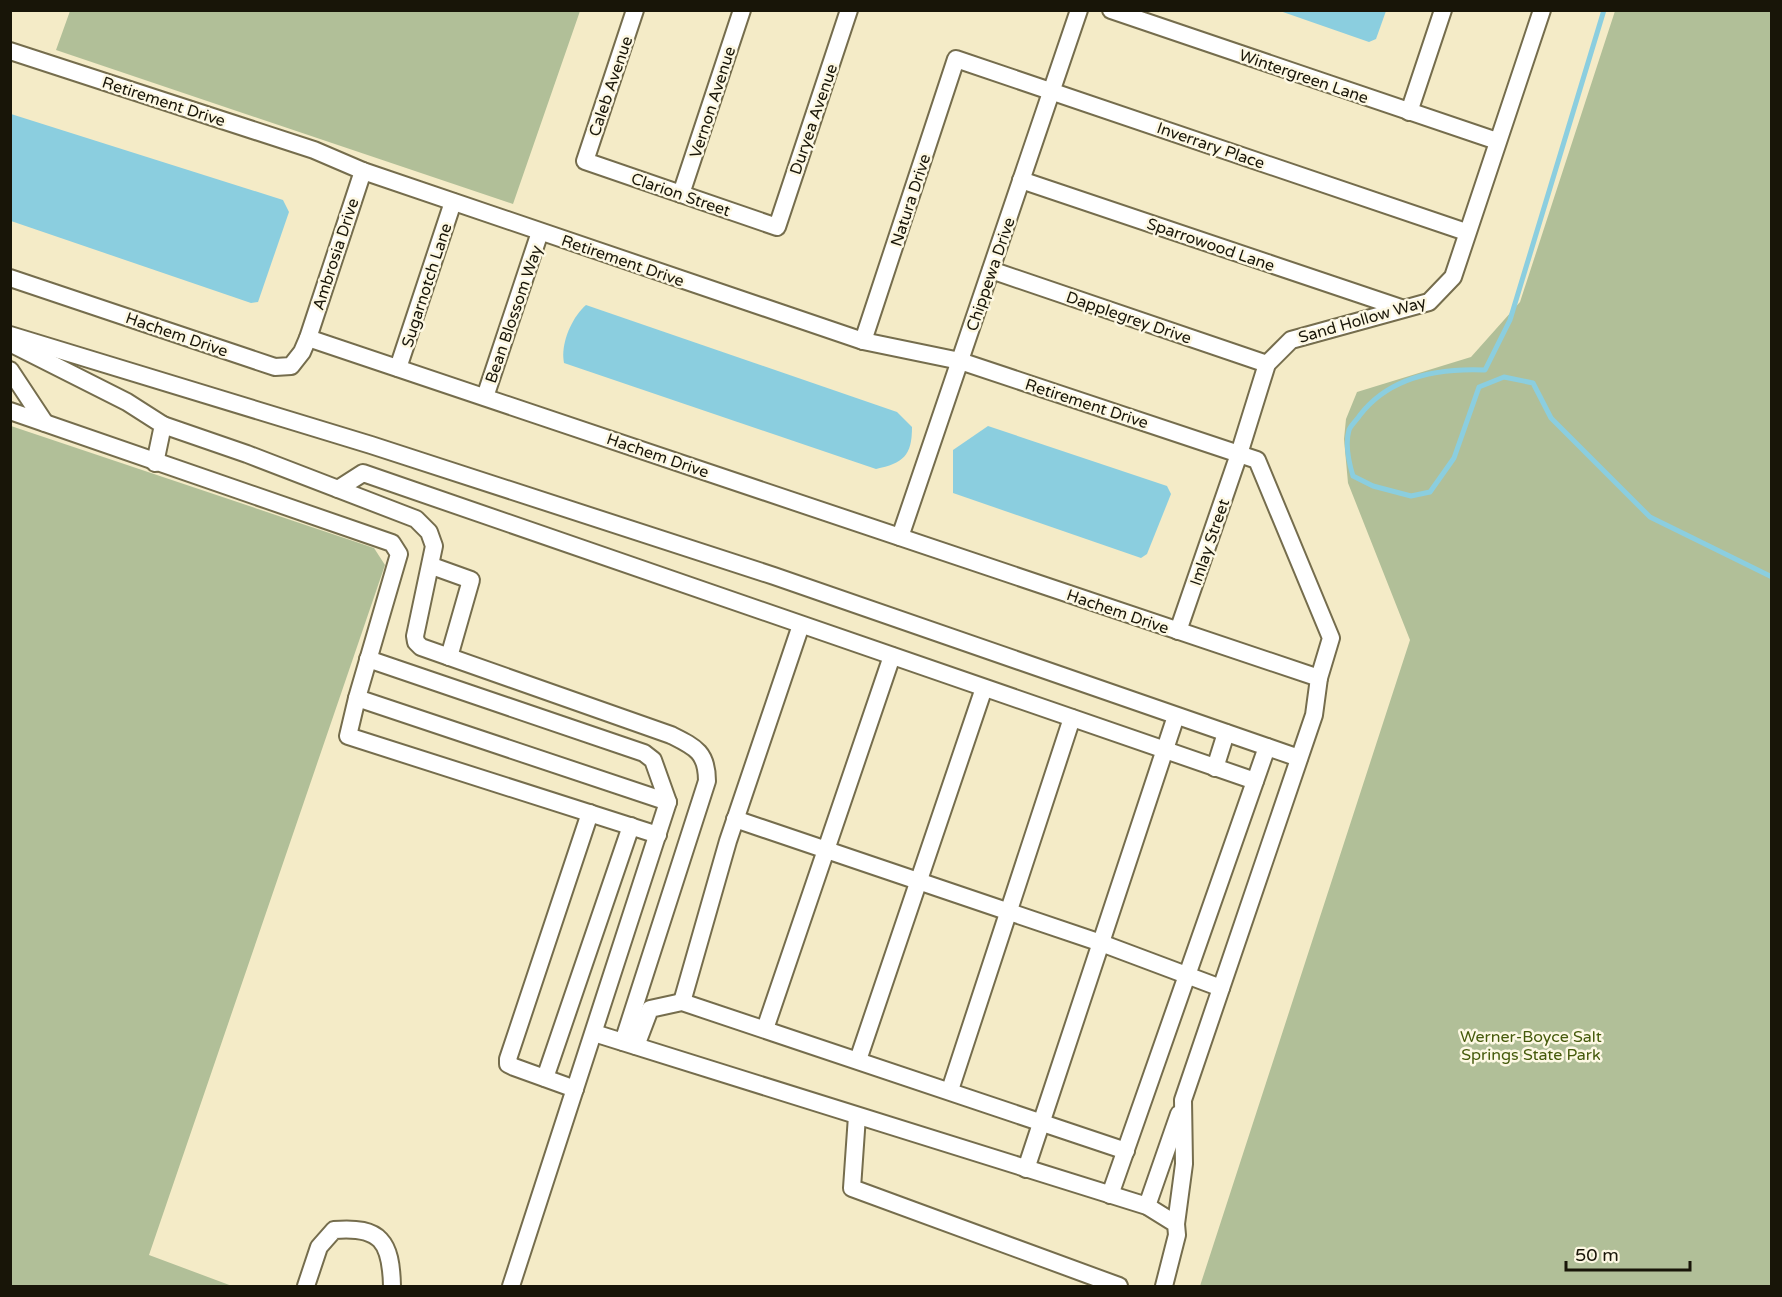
<svg xmlns="http://www.w3.org/2000/svg" width="1782" height="1297" font-family="'Varela Round',sans-serif">
<rect width="100%" height="100%" fill="#f4ebc7"/>
<!-- green -->
<g fill="#b1bf98">
<path d="M70,11V10L580,11L513,204L56,50Z"/>
<path d="M1615,11H1771V1286H1200L1410,640L1348,483L1344,439L1346,419L1357,392L1471,357L1520,302Z"/>
<path d="M11,426L374,548L385,565L149,1255L232,1286H11Z"/>
</g>
<!-- water -->
<g fill="#8bcedf">
<path d="M1280,11H1386L1376,39L1369,42Z"/>
<path d="M11,114L283,200L289,212L258,302L251,303L11,221Z"/>
<path d="M586,305L897,412L912,427C912,456 903,463 876,469L564,363C560,344 572,317 586,305Z"/>
<path d="M988,426L1167,486L1171,494L1147,554L1141,558L953,493V450Z"/>
</g>
<g fill="none" stroke-linecap="round" stroke-linejoin="round">
<!-- stream -->
<path stroke="#8bcedf" stroke-width="5" d="M1604,10L1510,320L1485,370C1439,368 1390,376 1360,415C1357,420 1351,425 1349,430C1345,444 1349,463 1353,476L1373,486L1411,496L1430,492L1454,458L1479,387L1504,377L1533,383L1551,418L1650,517L1772,577"/>
<!-- minor casing -->
<g stroke="#756d4d" stroke-width="20">
<g id="minor">
<path d="M635,10L585,161L777,227L849,10"/>
<path d="M1111,10L1497,141"/>
<path d="M10,51L314,150L363,171L863,341L960,361L1239,454L1178,631"/>
<path d="M1409,112L1443,10"/>
<path d="M1021,180L1401,308"/>
<path d="M681,194L742,10"/>
<path d="M991,270L1267,364"/>
<path d="M10,278L275,367L291,366L302,352L308,338L363,171"/>
<path d="M10,335L371,445L774,576L1299,758"/>
<path d="M308,338L1319,678"/>
<path d="M863,341L956,59L1466,232"/>
<path d="M10,343L127,402L163,425L155,463"/>
<path d="M398,368L453,202"/>
<path d="M10,370L45,423"/>
<path d="M485,397L540,232"/>
<path d="M10,411L392,543L399,554L357,698L668,802L511,1286"/>
<path d="M163,425L247,454L416,519L429,532L434,546L415,636L416,642L421,647L671,735C695,747 707,752 707,781L623,1042"/>
<path d="M338,489L363,473L1255,781"/>
<path d="M900,537L1079,10"/>
<path d="M432,566L471,580L449,657"/>
<path d="M368,659L644,753L653,760L668,802"/>
<path d="M357,698L348,736L658,835"/>
<path d="M1215,768L1226,733"/>
<path d="M735,819L1101,943L1221,988"/>
<path d="M682,1002L728,841L801,625"/>
<path d="M765,1029L892,656"/>
<path d="M594,1033L1147,1206L1176,1224L1177,1235L1164,1286"/>
<path d="M636,1046L650,1009L682,1002L1126,1151"/>
<path d="M858,1060L984,688"/>
<path d="M545,1078L631,826"/>
<path d="M575,1089L514,1067L508,1064V1059L590,813"/>
<path d="M950,1090L1072,718"/>
<path d="M857,1116L852,1188L1119,1286"/>
<path d="M1026,1169L1176,716"/>
<path d="M1110,1195L1267,747"/>
<path d="M1147,1206L1179,1114"/>
<path d="M1176,1224L1184,1164L1183,1100L1314,715L1319,678L1331,638L1257,460L1239,454L1267,364L1291,340L1429,302L1453,277L1542,10"/>
<path d="M306,1286L319,1247L334,1230C381,1226 391,1242 392,1286"/>
</g>
</g>
<!-- minor -->
<use href="#minor" stroke="#fff" stroke-width="16"/>
</g>
<g text-anchor="middle" stroke-width="5" stroke-linejoin="round" paint-order="stroke">
<!-- street labels -->
<g font-size="16" fill="#181508" stroke="#fdf8e3">
<text transform="translate(1304 76) rotate(19)" y="6">Wintergreen Lane</text>
<text transform="translate(610 86) rotate(-71)" y="6">Caleb Avenue</text>
<text transform="translate(164 101) rotate(18)" y="6">Retirement Drive</text>
<text transform="translate(712 102) rotate(-72)" y="6">Vernon Avenue</text>
<text transform="translate(813 119) rotate(-71)" y="6">Duryea Avenue</text>
<text transform="translate(1211 145) rotate(19)" y="6">Inverrary Place</text>
<text transform="translate(681 194) rotate(19)" y="6">Clarion Street</text>
<text transform="translate(910 200) rotate(-72)" y="6">Natura Drive</text>
<text transform="translate(1211 244) rotate(19)" y="6">Sparrowood Lane</text>
<text transform="translate(335 254) rotate(-72)" y="6">Ambrosia Drive</text>
<text transform="translate(623 260) rotate(19)" y="6">Retirement Drive</text>
<text transform="translate(990 274) rotate(-71)" y="6">Chippewa Drive</text>
<text transform="translate(426 285) rotate(-72)" y="6">Sugarnotch Lane</text>
<text transform="translate(513 314) rotate(-71)" y="6">Bean Blossom Way</text>
<text transform="translate(1129 317) rotate(19)" y="6">Dapplegrey Drive</text>
<text transform="translate(1362 319) rotate(-16)" y="6">Sand Hollow Way</text>
<text transform="translate(177 334) rotate(19)" y="6">Hachem Drive</text>
<text transform="translate(1087 403) rotate(18)" y="6">Retirement Drive</text>
<text transform="translate(658 455) rotate(19)" y="6">Hachem Drive</text>
<text transform="translate(1209 542) rotate(-71)" y="6">Imlay Street</text>
<text transform="translate(1118 611) rotate(19)" y="6">Hachem Drive</text>
</g>
<!-- park labels -->
<g font-size="16" fill="#455a0b" stroke="#fdf8e3">
<text x="1531" y="1042">Werner-Boyce Salt<tspan x="1531" dy="18">Springs State Park</tspan></text>
</g>
</g>
<!-- border -->
<rect width="1782" height="1297" fill="none" stroke="#181508" stroke-width="24"/>
<!-- scale -->
<path d="M1566 1261v9h124v-9" fill="none" stroke="#181508" stroke-width="3"/>
<text x="1575" y="1261" font-size="18" fill="#181508" stroke="#fdf8e3" stroke-width="4.5" paint-order="stroke">50 m</text>
</svg>
